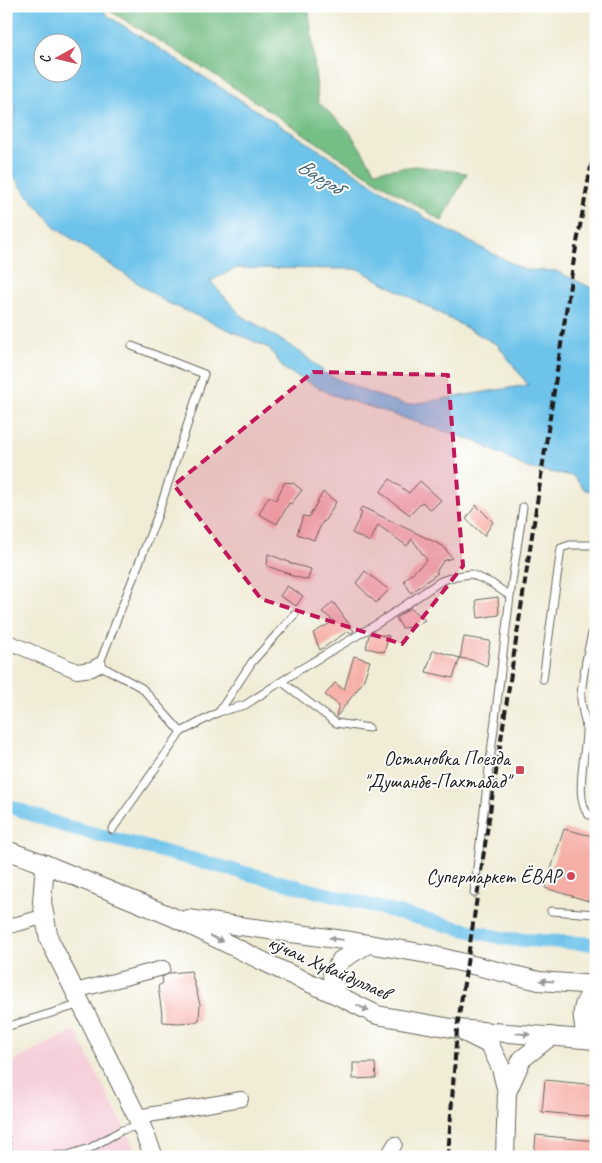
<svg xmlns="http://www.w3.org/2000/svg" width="602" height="1163" font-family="Caveat,sans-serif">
<rect width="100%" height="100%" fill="#fff"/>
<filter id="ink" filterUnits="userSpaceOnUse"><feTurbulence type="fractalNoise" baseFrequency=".02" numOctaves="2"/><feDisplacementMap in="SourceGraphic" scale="10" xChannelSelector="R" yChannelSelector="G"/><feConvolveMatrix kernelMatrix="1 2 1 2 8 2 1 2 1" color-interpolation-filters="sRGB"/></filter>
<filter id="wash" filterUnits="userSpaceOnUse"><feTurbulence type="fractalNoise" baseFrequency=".0096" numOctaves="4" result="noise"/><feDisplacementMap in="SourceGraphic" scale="20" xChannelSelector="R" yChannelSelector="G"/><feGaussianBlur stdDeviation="1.12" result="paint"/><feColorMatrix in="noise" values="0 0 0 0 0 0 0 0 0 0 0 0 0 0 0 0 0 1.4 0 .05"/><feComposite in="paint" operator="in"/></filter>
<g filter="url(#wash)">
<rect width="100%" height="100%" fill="#f0ecd6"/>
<!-- built -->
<path fill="#f5cfd9" d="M75,1030L139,1157H6V1065Z"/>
<!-- forest -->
<path fill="#74be86" stroke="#486d51" d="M102,6H312L309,10L318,102L349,131L375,171L416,166L467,173L442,221L345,161L209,71Z"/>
<!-- water -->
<path fill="#6dc3ea" stroke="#447083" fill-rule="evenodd" d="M6,6H100L108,16L437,225L525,270L556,271L596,290V491L585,490L573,476L527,468L477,442L330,394L284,369L269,348L166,302L56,228L25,192L7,166L15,106L6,89ZM42,42H72V72H42ZM237,268L358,269L498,345L528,385L406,405L367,392L326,374L303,354L241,315L210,281Z"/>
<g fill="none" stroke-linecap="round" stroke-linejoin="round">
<!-- canal -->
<path stroke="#6dc3ea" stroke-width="14" d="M6,805L61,825L449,926L507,939L596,944"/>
</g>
<g id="blocks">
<!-- building -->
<g fill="#f6afa7">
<path d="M390,479L409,493L420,481L441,500L431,510L422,502L410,515L380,492Z"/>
<path d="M285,482L293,483L302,490L291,504L289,503L277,524L259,514L269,496L276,500Z"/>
<path d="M323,492L336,502L324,522L323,521L314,540L297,534L303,516L309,517Z"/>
<path d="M476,505L493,522L484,536L466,519Z"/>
<path d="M362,507L443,546L452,558L443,561L436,572L438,573L411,593L404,580L427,560L412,539L407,546L378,525L370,542L352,533L362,513L359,511Z"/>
<path d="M268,554L289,562V563L311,569L308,580L289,575L290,574L267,566Z"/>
<path d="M365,571L389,590L376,603L356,583Z"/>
<path d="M287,586L303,596L296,606L280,596Z"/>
<path d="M498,597L499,615L478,618L476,600Z"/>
<path d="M333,602L354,631L351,633L348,631L320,650L313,633L334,621L322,612Z"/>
<path d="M410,608L425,620L414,627L402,628L396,618Z"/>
<path d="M371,634L389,636L384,652L366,648L369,635Z"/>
<path d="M464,637L490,641L487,666L476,661L460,658Z"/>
<path d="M433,650L460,658L453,678L426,672Z"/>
<path d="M354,656L370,661L363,682L337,716H336L339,705L325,695L335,683L344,690Z"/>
<path d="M564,829L596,837V865L592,902L545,888Z"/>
<path d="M191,971L200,1004L199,1020L195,1022L178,1023L163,1022L158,986L163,983L162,977L170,973Z"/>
<path d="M353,1063H375L376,1078L353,1079Z"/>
<path d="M545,1080L596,1085L595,1117L542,1112Z"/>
<path d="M536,1135L596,1141V1157H534Z"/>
</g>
</g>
</g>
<g filter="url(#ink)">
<use href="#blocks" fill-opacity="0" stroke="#66655d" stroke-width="1"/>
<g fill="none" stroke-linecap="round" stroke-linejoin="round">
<!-- service casing -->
<g stroke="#66655d" stroke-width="9">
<g id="service">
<path d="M132,346L204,374L157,517L99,665L142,688L181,732L219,712L245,705L299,670L380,622L441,581L456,576L471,574L491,583L510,596L474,893"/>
<path d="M510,596L523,507"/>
<path d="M596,618C589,643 584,668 581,694C580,705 585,717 586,728C587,749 573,800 589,815L596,814"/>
<path d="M543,679L561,548L570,545H596"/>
<path d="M282,682L336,723L369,728"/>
<path d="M219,712L252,662L295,614"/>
<path d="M112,830L181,732"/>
<path d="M551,911L596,914"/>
<path d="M6,1027L81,1004"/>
<path d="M6,1138L9,1157"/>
<path d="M12,1157L68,1155L90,1148L122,1130L141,1125"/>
</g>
</g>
<!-- minor casing -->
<g stroke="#66655d" stroke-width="16">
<g id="minor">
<path d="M6,641L77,671L92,669L99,665"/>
<path d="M6,927L39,918L45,915"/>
<path d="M75,991L163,968"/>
<path d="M137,1117L241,1099"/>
<path d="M387,1157L395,1144"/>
</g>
</g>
<!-- tertiary casing -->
<g stroke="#66655d" stroke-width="20">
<g id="tertiary">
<path d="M6,850L45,864L173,917L285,972L337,995L377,1015L457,1029L596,1040"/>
<path d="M45,864L42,902L49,939L141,1125L154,1157"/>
<path d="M188,919L351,941L427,954L539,981L596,985"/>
<path d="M337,995L332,975L341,960L368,944"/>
<path d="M466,1033L490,1045L501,1068L507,1092L505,1157"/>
<path d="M587,1039C581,1018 579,1003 596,988"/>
<path d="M507,1092L522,1059L551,1036"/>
</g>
</g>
<!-- service -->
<use href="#service" stroke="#fff" stroke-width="7"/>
<!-- minor -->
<use href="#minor" stroke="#fff" stroke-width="14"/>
<!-- tertiary -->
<use href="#tertiary" stroke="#fff" stroke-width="18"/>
<!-- rail -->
<path stroke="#1c1c1c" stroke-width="4" stroke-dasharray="8 4" stroke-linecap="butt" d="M448,1157L457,1029L574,259L596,139"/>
</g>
<!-- one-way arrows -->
<defs><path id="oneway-solid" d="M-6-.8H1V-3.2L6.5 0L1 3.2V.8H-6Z" transform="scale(1.25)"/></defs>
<g fill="#999">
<use href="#oneway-solid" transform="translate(217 939) rotate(26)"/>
<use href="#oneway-solid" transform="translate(336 939) rotate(-172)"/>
<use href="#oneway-solid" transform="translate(547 981) rotate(-176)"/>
<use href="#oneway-solid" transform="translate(363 1008) rotate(27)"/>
<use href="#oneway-solid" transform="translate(523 1034) rotate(5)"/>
</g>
</g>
<!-- marked area -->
<path fill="#c2185b" fill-opacity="0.2" stroke="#c2185b" stroke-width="4" stroke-dasharray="10 6" stroke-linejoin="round" d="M313,372L448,375L463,566L402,644L261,599L174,485Z"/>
<!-- markers -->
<g fill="#d1495b" stroke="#fff" stroke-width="2">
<rect x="515" y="765" width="10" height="10" rx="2.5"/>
<circle cx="571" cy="876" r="5"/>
</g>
<g text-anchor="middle" stroke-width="4" stroke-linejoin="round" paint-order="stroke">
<!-- poi labels -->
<g font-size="20" fill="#1c1c1c" stroke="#fff" text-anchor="end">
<text x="510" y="765">Остановка Поезда<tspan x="510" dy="23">"Душанбе-Пахтабад"</tspan></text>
<text x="561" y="883">Супермаркет ЁВАР</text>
</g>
<!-- street labels -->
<g font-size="20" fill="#1c1c1c" stroke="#fff">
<text transform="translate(329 967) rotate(24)" y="7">кӯчаи Хувайдуллаев</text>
</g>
<!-- water labels -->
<g font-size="21" font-style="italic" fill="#3c5f6e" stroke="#fff">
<text transform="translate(320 176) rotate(32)" y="7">Варзоб</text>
</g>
</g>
<!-- margin -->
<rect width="602" height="1163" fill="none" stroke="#fff" stroke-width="25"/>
<!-- north arrow -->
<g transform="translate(58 58) rotate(262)"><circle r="24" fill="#ffffff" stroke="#a4a4a4"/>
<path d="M0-4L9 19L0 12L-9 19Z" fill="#d1495b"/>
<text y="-8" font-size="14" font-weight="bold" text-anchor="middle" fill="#1c1c1c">С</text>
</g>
</svg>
